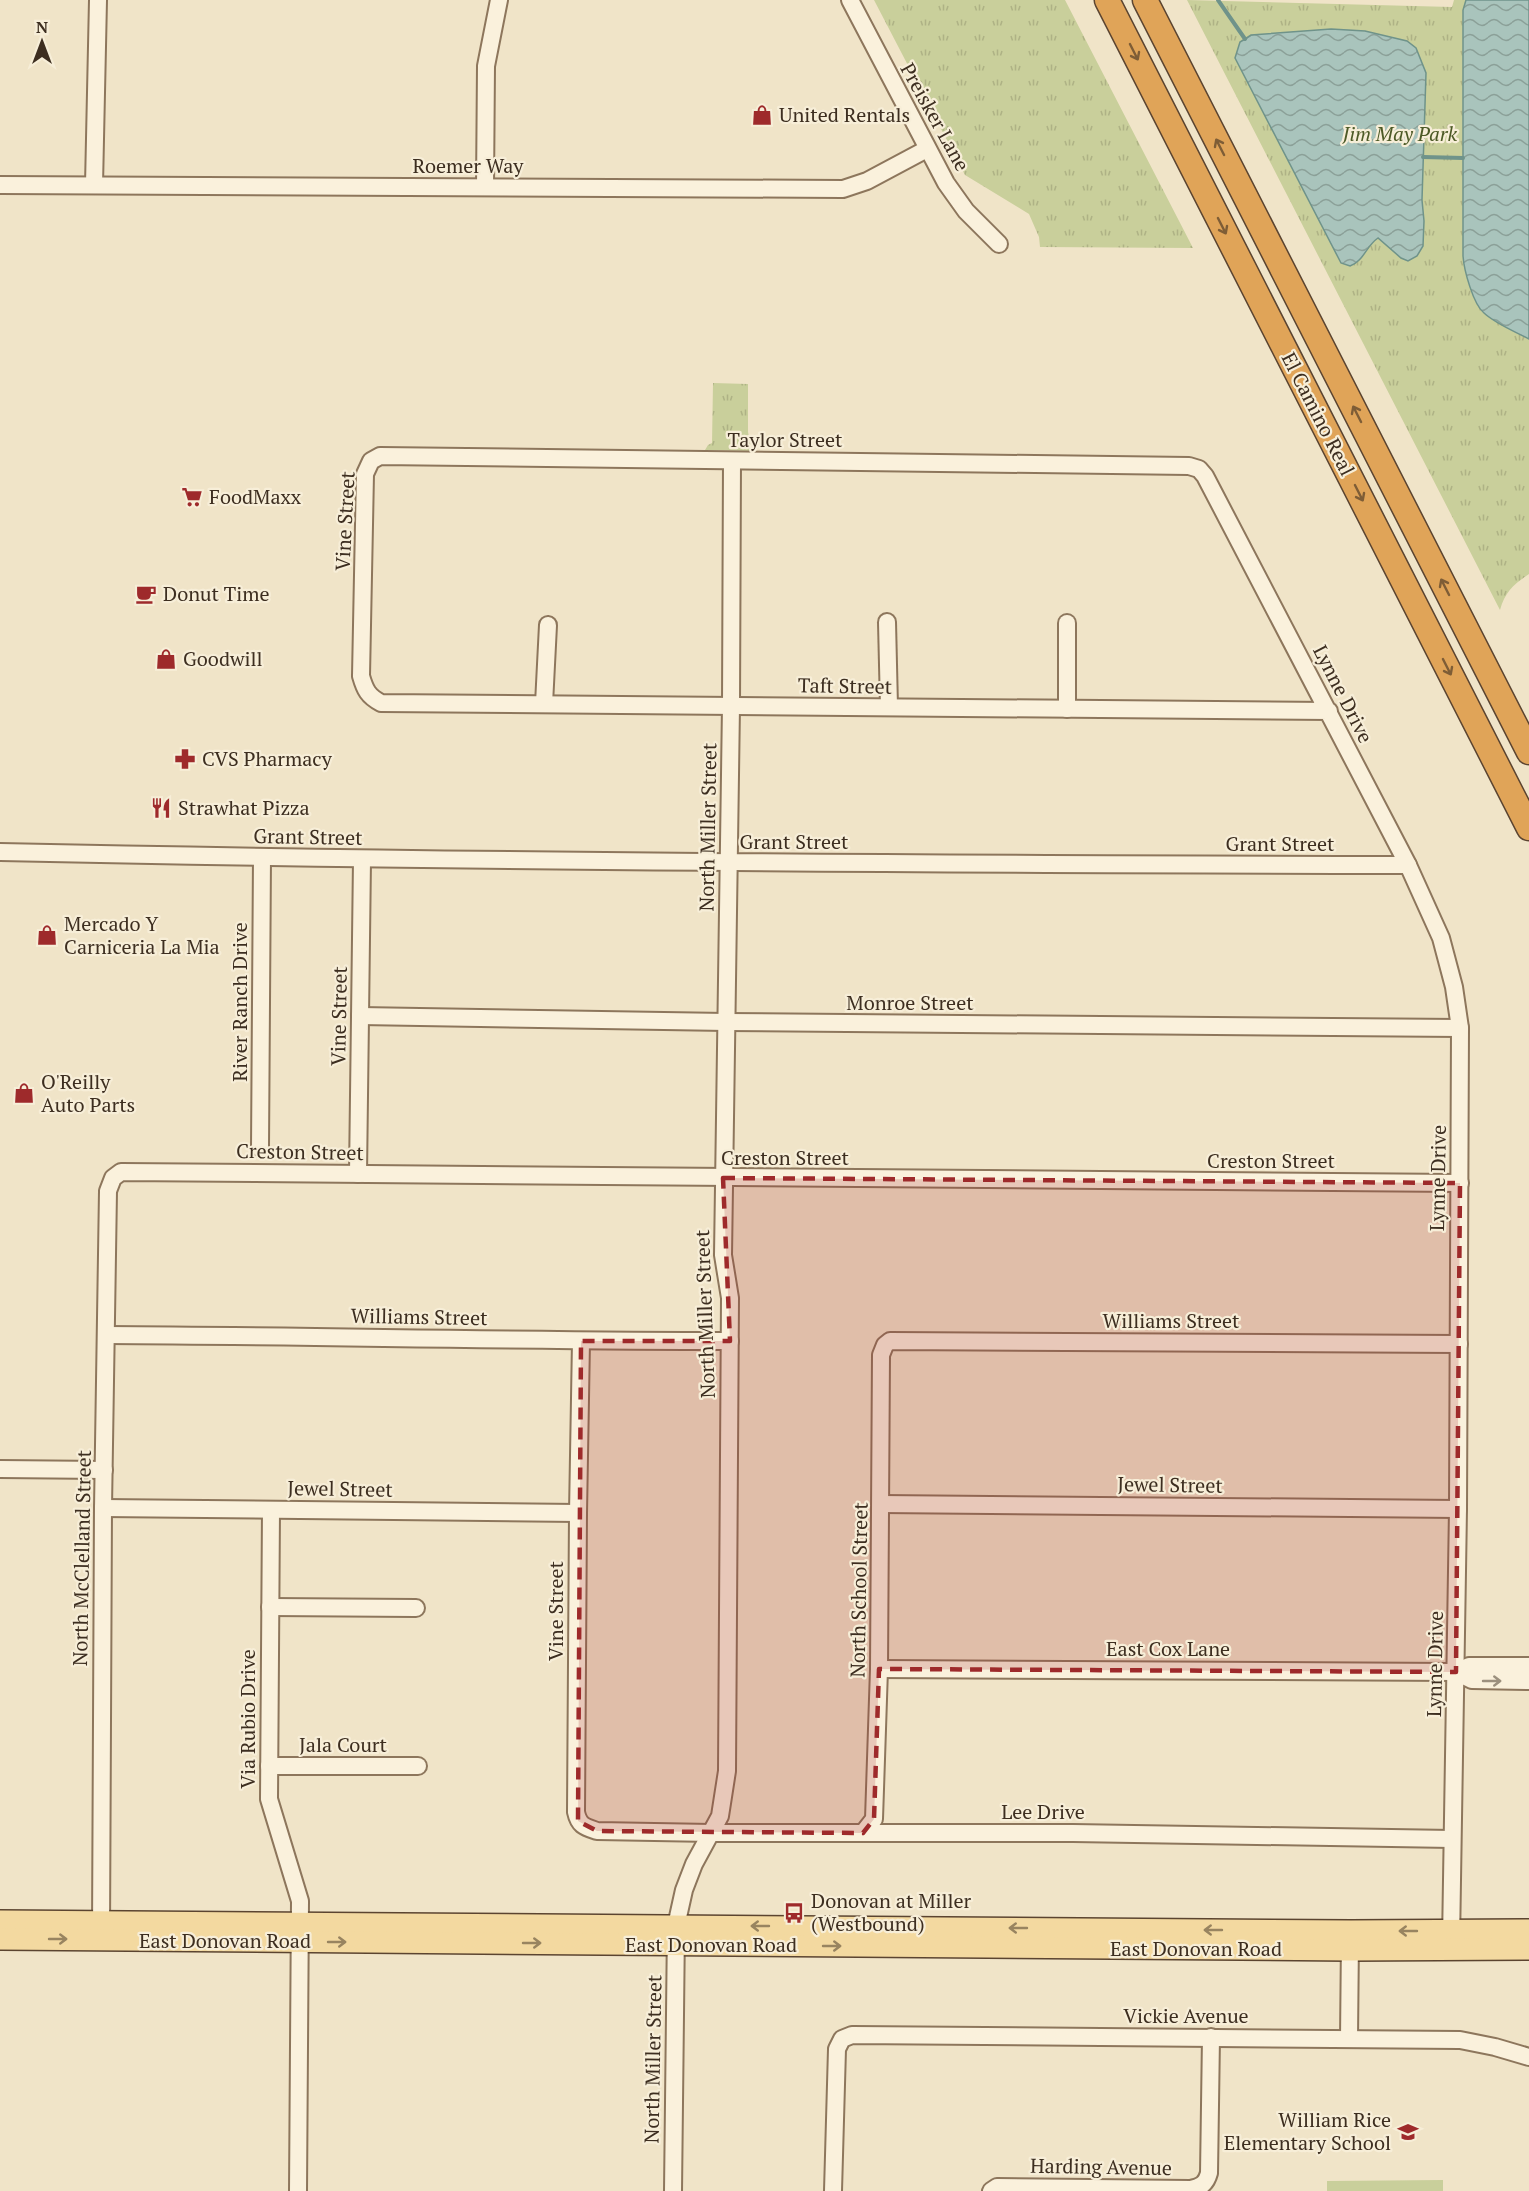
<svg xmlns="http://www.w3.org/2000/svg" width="1529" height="2191" font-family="'PT Serif',serif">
<defs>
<pattern id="grass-tufts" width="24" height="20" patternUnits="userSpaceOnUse" patternTransform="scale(1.5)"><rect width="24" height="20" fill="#c9cf9b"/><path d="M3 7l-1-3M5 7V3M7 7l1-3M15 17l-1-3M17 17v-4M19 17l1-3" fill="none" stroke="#aeb285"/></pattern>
<pattern id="water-waves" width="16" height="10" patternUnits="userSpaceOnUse" patternTransform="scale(1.5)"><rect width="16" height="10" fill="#a9c4bc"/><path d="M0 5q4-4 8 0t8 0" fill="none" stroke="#8ba098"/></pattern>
</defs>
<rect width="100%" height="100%" fill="#f0e4c8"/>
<!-- grass -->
<g fill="url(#grass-tufts)">
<path d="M874,0H1065L1193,248L1040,247L1039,237L1029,214L965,175Z"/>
<path d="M1187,0L1452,7L1454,0H1529V574C1514,584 1505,592 1500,610Z"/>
<path d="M713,383L748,384V432L752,451L705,450L708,445L712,443Z"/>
</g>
<!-- pitch -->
<path fill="#c9cf9b" d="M1443,2180V2191H1327V2181Z"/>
<!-- water -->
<g fill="url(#water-waves)" stroke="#6f938a" stroke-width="1.5">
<path d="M1466,0H1529V339C1514,331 1496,324 1484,313C1473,304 1464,270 1463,256V10Z"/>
<path d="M1331,29L1365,31L1407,41L1416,48L1426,73L1422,200L1424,221L1423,246L1417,256L1408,261L1401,258L1378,238C1366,246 1364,261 1350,266L1341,263L1235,58L1240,42L1251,35Z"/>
</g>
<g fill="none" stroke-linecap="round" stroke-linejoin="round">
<!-- stream -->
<g stroke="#6f938a" stroke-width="4">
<path d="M1218,0L1245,39"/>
<path d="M1423,157L1463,158"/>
</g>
<!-- minor casing -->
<g stroke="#8d765c" stroke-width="20">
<g id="minor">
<path d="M850,0L946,183L966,211L999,244"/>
<path d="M0,185L843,189L867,181L927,149"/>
<path d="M94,185L98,0"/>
<path d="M485,187L486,66L499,0"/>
<path d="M887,622L889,707"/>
<path d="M1067,623V709"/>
<path d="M544,704L548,625"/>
<path d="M1329,711L381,703C368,696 365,690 361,676L365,474L371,461L380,456L1189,466L1199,469L1205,476L1408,865L1441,938L1454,987L1460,1028L1458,1509L1451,1942"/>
<path d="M0,852C469,862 938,864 1408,865"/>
<path d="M360,1016L726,1022L1460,1028"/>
<path d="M260,1148L262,857"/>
<path d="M358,1174L362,860"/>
<path d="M107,1335C315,1336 522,1341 730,1341"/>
<path d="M581,1341L578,1513L576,1812C579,1826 585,1827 597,1831L712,1833H1073L1452,1839"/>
<path d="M0,1469L104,1470"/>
<path d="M881,1504L1458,1509"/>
<path d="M103,1508L578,1513"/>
<path d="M271,1510L269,1799L300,1901L298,2191"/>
<path d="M270,1607L416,1608"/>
<path d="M879,1669L1456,1672L1469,1666H1529"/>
<path d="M1456,1672L1472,1680L1529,1681"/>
<path d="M269,1766H418"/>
<path d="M863,1833L874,1819L879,1669L881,1355L885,1345L890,1341L1459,1344"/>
<path d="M101,1933L103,1508L108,1191L113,1178L121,1172L1460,1183"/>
<path d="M1349,2039L1350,1938"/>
<path d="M673,2191L676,1926L684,1890L694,1864L720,1816L727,1771L730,1298L723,1255L731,706L732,461"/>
<path d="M833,2191L837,2049L842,2039L852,2035L1460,2040L1495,2047L1529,2057"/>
<path d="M991,2191L997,2187L1190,2189C1201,2187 1206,2184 1209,2173L1211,2037"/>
</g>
</g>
<!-- major casing -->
<g stroke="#5b4430" stroke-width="24">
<g id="major">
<path d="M0,1921L1351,1931L1529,1930"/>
<path d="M0,1939L1350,1950L1529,1949"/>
</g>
</g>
<!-- highway casing -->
<g stroke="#5b4430" stroke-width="27">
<g id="highway">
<path d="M1107,0L1529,828"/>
<path d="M1145,0L1529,752"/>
</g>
</g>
<!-- minor -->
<use href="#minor" stroke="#faf1dc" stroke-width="16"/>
<!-- major -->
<use href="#major" stroke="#f3d9a0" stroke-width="21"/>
<!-- highway -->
<use href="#highway" stroke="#e0a458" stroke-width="24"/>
</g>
<!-- one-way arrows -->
<defs><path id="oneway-shaft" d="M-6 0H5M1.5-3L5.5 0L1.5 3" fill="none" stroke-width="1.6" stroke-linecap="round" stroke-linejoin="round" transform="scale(1.5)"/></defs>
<g stroke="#7e5d36">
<use href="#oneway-shaft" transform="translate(1134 52) rotate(63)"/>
<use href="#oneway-shaft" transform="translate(1220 147) rotate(-117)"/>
<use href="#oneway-shaft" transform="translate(1222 226) rotate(63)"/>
<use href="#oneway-shaft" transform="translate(1357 414) rotate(-117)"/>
<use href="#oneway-shaft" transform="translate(1359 493) rotate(63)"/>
<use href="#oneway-shaft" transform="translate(1445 587) rotate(-117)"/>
<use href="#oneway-shaft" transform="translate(1447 667) rotate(63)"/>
</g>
<use stroke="#9c907e" href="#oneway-shaft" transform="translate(1492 1681)"/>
<g stroke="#988460">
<use href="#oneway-shaft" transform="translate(760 1926) rotate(-180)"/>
<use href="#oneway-shaft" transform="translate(1018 1928) rotate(-180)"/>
<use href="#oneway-shaft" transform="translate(1213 1930) rotate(-180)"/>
<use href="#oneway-shaft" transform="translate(1408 1931) rotate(180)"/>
<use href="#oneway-shaft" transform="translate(58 1939)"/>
<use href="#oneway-shaft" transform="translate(337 1942)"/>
<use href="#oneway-shaft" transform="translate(532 1943)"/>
<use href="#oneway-shaft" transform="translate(832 1946)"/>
</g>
<!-- marked area -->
<path fill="#9e2a2b" fill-opacity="0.2" stroke="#9e2a2b" stroke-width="4.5" stroke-dasharray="12 8" stroke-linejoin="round" d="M723,1178L1460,1183L1456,1672L879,1669L874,1819L863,1833L597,1831L578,1821L581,1341H730Z"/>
<!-- icons -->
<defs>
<g id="shop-bare" transform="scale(1.62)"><path d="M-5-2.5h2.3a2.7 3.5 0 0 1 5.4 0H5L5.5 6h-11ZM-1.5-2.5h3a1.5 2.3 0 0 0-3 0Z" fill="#9e2a2b" stroke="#f7eed8" stroke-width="2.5" paint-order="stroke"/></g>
<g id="supermarket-bare" transform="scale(1.62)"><path d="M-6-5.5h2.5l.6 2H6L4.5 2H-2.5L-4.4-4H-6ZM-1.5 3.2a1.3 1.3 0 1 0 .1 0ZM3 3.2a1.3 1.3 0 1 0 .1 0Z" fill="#9e2a2b" stroke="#f7eed8" stroke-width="2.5" paint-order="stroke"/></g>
<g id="cafe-bare" transform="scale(1.62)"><path d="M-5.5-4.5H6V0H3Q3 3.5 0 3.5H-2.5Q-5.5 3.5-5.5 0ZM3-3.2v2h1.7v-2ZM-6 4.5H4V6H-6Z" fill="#9e2a2b" stroke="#f7eed8" stroke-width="2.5" paint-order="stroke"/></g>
<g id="pharmacy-bare" transform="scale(1.62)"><path d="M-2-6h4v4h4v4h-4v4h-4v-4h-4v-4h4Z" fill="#9e2a2b" stroke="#f7eed8" stroke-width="2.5" paint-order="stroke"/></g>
<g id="restaurant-bare" transform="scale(1.62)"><path d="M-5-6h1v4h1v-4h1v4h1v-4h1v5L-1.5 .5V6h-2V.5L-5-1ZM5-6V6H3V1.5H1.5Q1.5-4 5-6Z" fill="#9e2a2b" stroke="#f7eed8" stroke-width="2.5" paint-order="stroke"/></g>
<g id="bus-bare" transform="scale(1.62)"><path d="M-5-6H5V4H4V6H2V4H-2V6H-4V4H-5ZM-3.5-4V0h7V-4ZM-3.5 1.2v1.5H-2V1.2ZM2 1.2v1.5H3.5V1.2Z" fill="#9e2a2b" stroke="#f7eed8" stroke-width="2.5" paint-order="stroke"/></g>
<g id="school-bare" transform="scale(1.62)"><path d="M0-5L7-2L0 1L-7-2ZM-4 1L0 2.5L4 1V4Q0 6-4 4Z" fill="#9e2a2b" stroke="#f7eed8" stroke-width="2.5" paint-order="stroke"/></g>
</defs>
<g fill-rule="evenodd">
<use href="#shop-bare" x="762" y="115"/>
<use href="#supermarket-bare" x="192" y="497"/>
<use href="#cafe-bare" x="146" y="594"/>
<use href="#shop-bare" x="166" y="659"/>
<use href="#pharmacy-bare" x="185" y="759"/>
<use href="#restaurant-bare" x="161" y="808"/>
<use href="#shop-bare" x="47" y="935"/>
<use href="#shop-bare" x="24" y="1093"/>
<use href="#bus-bare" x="794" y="1913"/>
<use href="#school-bare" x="1408" y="2132"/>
</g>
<g text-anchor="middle" stroke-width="4.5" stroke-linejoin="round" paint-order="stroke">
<!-- poi labels -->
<g font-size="20" fill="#3d2e20" stroke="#f7eed8" text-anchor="start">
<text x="779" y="122">United Rentals</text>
<text x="209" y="504">FoodMaxx</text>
<text x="163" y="601">Donut Time</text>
<text x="183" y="666">Goodwill</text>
<text x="202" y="766">CVS Pharmacy</text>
<text x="178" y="815">Strawhat Pizza</text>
<text x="64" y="931">Mercado Y<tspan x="64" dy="23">Carniceria La Mia</tspan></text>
<text x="41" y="1089">O'Reilly<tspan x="41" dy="23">Auto Parts</tspan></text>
<text x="811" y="1908">Donovan at Miller<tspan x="811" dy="23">(Westbound)</tspan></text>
<text x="1391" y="2127" text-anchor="end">William Rice<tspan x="1391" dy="23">Elementary School</tspan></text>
</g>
<!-- street labels -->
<g font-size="20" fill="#3d2e20" stroke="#f7eed8">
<text transform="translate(935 117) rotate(61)" y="7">Preisker Lane</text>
<text x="468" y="173">Roemer Way</text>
<text transform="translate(1318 414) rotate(63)" y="7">El Camino Real</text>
<text x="785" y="447">Taylor Street</text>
<text transform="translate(345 521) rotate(-87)" y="7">Vine Street</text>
<text transform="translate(845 686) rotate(1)" y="7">Taft Street</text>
<text transform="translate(1343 694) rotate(63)" y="7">Lynne Drive</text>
<text transform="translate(708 827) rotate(-89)" y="7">North Miller Street</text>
<text transform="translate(308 837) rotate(1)" y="7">Grant Street</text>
<text x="794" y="849">Grant Street</text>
<text x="1280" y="851">Grant Street</text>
<text transform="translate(240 1002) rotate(-90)" y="7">River Ranch Drive</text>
<text x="910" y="1010">Monroe Street</text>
<text transform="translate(339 1016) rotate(-89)" y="7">Vine Street</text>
<text transform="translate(300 1152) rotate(1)" y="7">Creston Street</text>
<text x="785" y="1165">Creston Street</text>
<text x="1271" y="1168">Creston Street</text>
<text transform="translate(1438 1178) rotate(-89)" y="7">Lynne Drive</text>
<text transform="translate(705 1314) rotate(-92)" y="7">North Miller Street</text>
<text transform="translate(419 1317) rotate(1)" y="7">Williams Street</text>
<text x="1171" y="1328">Williams Street</text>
<text transform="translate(1170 1485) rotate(1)" y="7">Jewel Street</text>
<text transform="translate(340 1489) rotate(1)" y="7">Jewel Street</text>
<text transform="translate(82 1558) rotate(-89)" y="7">North McClelland Street</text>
<text transform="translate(859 1590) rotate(-89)" y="7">North School Street</text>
<text transform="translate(556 1611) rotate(-90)" y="7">Vine Street</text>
<text x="1168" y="1656">East Cox Lane</text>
<text transform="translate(1435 1664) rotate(-89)" y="7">Lynne Drive</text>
<text transform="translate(248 1719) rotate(-90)" y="7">Via Rubio Drive</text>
<text x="343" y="1752">Jala Court</text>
<text x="1043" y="1819">Lee Drive</text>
<text x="225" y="1948">East Donovan Road</text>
<text x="711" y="1952">East Donovan Road</text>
<text x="1196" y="1956">East Donovan Road</text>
<text x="1186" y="2023">Vickie Avenue</text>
<text transform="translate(653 2059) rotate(-89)" y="7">North Miller Street</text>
<text transform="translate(1101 2167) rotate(1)" y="7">Harding Avenue</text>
</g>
<!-- park labels -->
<g font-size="20" font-style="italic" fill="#4d5a26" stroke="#f7eed8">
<text x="1400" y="141">Jim May Park</text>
</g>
</g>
<!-- north arrow -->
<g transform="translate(42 42)" stroke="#f7eed8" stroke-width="4.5" paint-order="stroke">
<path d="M0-4.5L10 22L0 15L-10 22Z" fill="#3d2e20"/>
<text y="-9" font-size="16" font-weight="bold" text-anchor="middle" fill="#3d2e20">N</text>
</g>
</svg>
